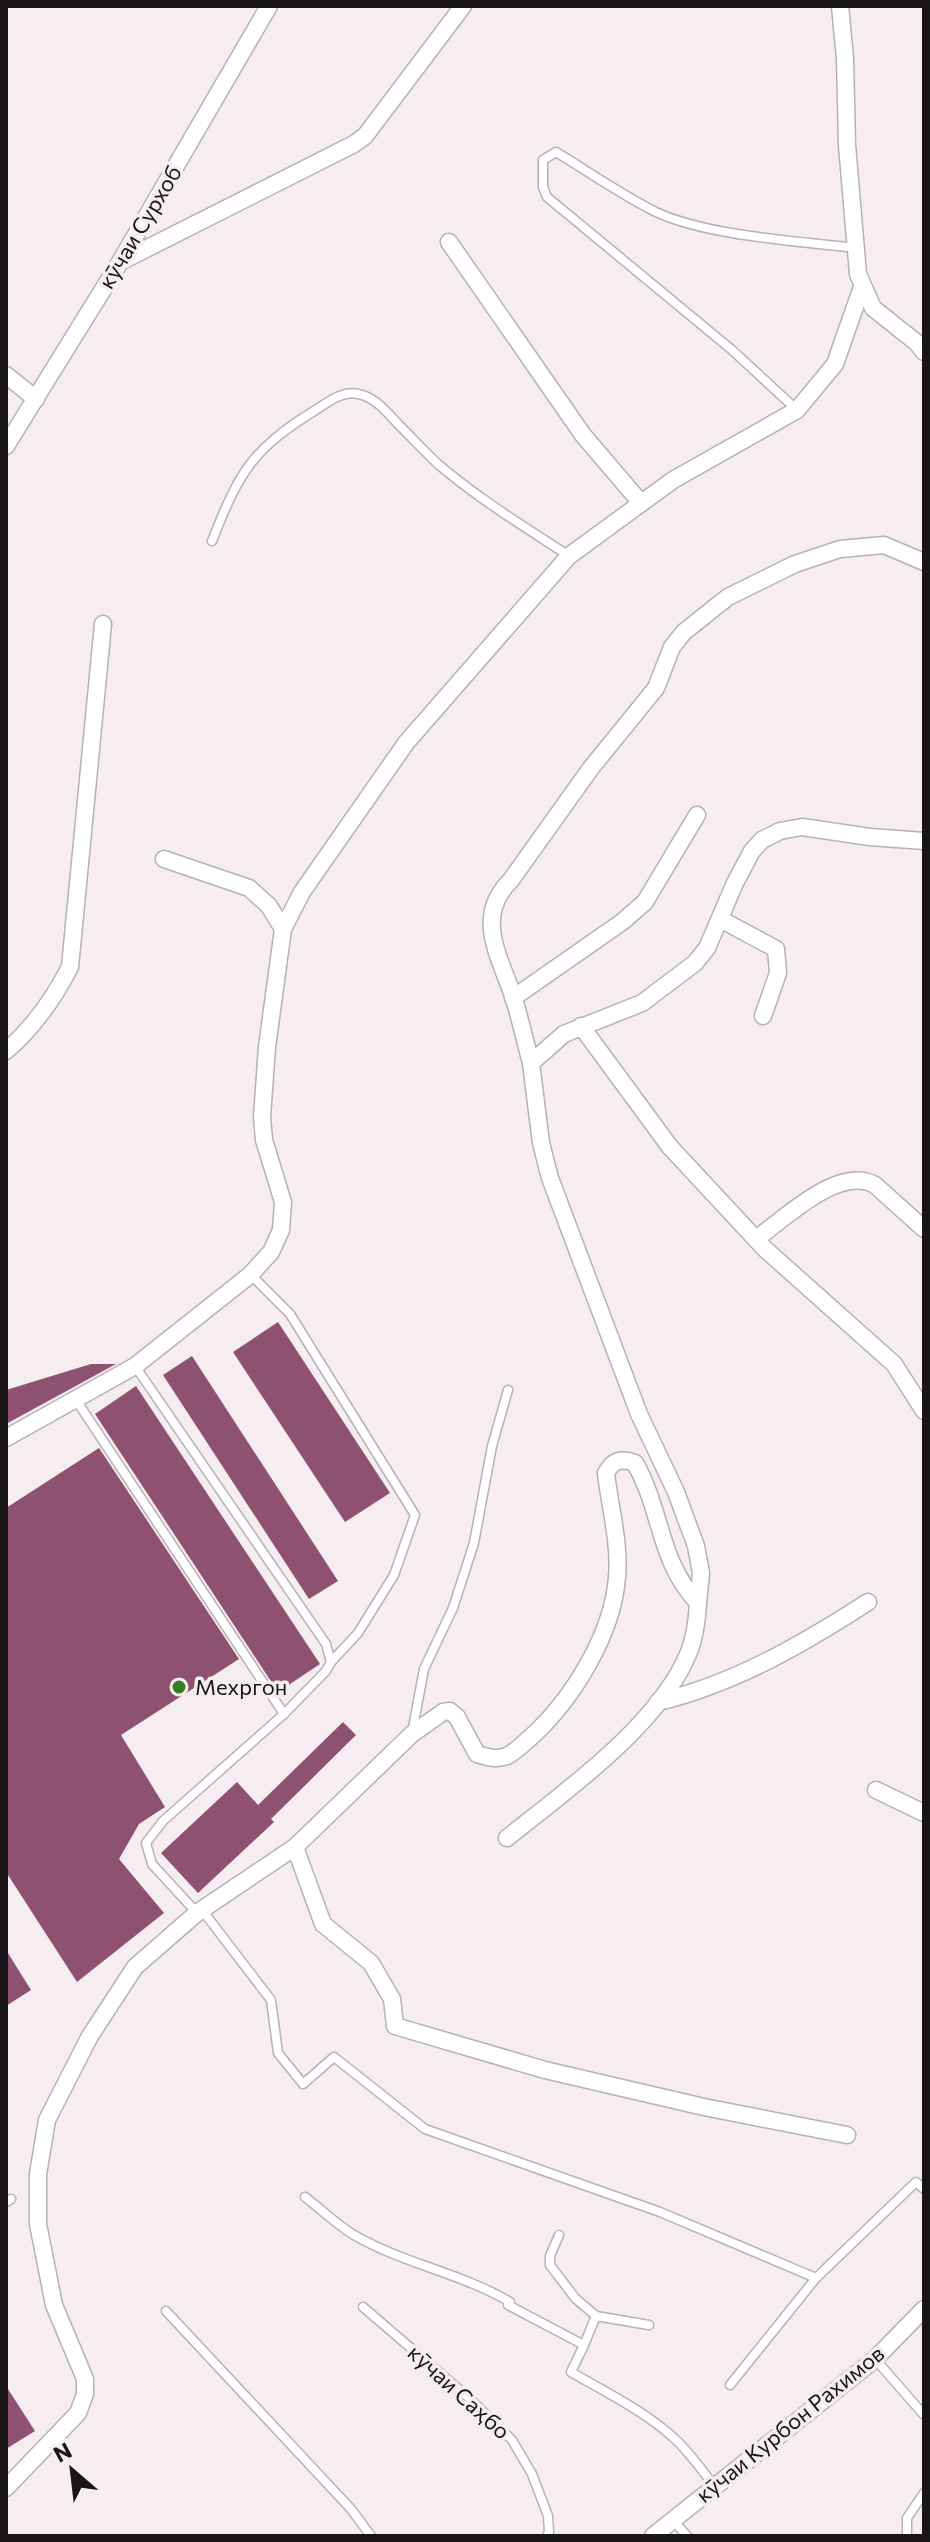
<svg xmlns="http://www.w3.org/2000/svg" width="930" height="2542" font-family="Commissioner,sans-serif">
<rect width="100%" height="100%" fill="#f6edf1"/>
<!-- building -->
<g fill="#8f5170">
<path d="M278,1322L390,1493L345,1522L233,1352Z"/>
<path d="M192,1356L338,1581L309,1599L163,1375Z"/>
<path d="M91,1364H116L6,1424V1390Z"/>
<path d="M136,1386L320,1664L278,1692L95,1414Z"/>
<path d="M99,1448L239,1659L121,1735L165,1807L139,1824L119,1859L164,1913L77,1982L6,1872V1508Z"/>
<path d="M343,1722L356,1735L271,1819L274,1822L198,1893L161,1853L237,1782L258,1805Z"/>
<path d="M6,1950L31,1990L6,2006Z"/>
<path d="M6,2386L35,2431L6,2449Z"/>
</g>
<g fill="none" stroke-linecap="round" stroke-linejoin="round">
<!-- service casing -->
<g stroke="#b8b0b3" stroke-width="11">
<g id="service">
<path d="M797,410L732,350L547,197L543,187V160L556,152C589,172 622,195 656,212C707,236 798,241 855,248"/>
<path d="M212,541C239,473 251,450 314,411C327,403 342,390 358,394C376,397 388,414 400,426C413,439 426,453 439,465C479,499 525,527 569,556"/>
<path d="M251,1275L290,1314L415,1515L394,1575L358,1633L331,1662"/>
<path d="M135,1366L326,1644L331,1662L326,1671L284,1714L163,1821L146,1843L152,1864L197,1913"/>
<path d="M76,1400L284,1714"/>
<path d="M412,1733L424,1669L453,1608L474,1543L492,1446L508,1390"/>
<path d="M202,1910L271,2000L278,2053L303,2084L334,2057L425,2129L660,2212L816,2278L916,2182L924,2189"/>
<path d="M305,2197C321,2209 337,2225 354,2235C404,2264 461,2273 510,2302L508,2305L584,2345L571,2372C605,2392 645,2411 675,2439C690,2453 702,2470 714,2486"/>
<path d="M6,2202L11,2199"/>
<path d="M559,2235L550,2256V2265L575,2298L596,2316L649,2325"/>
<path d="M363,2307L469,2398L512,2440L532,2474L548,2516L549,2532L547,2536"/>
<path d="M166,2311L351,2509L371,2536"/>
<path d="M584,2345L596,2316"/>
<path d="M875,2359L924,2415"/>
<path d="M730,2385L816,2278"/>
<path d="M672,2519L687,2536"/>
<path d="M907,2536V2518L924,2493"/>
</g>
</g>
<!-- minor casing -->
<g stroke="#b8b0b3" stroke-width="19">
<g id="minor">
<path d="M840,6L845,58L847,145L858,274L873,308L917,343L924,352"/>
<path d="M449,242L583,435L641,503"/>
<path d="M122,261L354,144L365,136L463,6"/>
<path d="M6,375L36,399"/>
<path d="M6,446L120,262L269,6"/>
<path d="M164,859L249,888L269,906L283,929"/>
<path d="M720,919L776,949L778,973L763,1016"/>
<path d="M513,998L622,922L645,902L697,815"/>
<path d="M581,1026L670,1147L765,1249L894,1364L924,1411"/>
<path d="M6,1051C34,1027 53,1000 70,967L103,624"/>
<path d="M531,1063C525,1041 520,1018 513,996C499,955 474,916 511,880L591,768L656,688L672,647L684,632L728,597L795,564L840,549L884,545L924,562"/>
<path d="M756,1239C785,1218 839,1165 875,1185L924,1229"/>
<path d="M6,1438L135,1366L250,1275L271,1252L281,1230L283,1202L264,1140L262,1117L267,1047L283,929L302,892L406,743L569,556L673,480L797,410L835,364L862,287"/>
<path d="M658,1702C734,1684 803,1644 868,1602"/>
<path d="M876,1790L924,1813"/>
<path d="M507,1838C567,1790 660,1724 689,1652C695,1637 697,1620 698,1603"/>
<path d="M295,1847L323,1924L371,1963L392,1999L395,2026L545,2070L704,2107L847,2135"/>
<path d="M6,2488L78,2413L85,2394V2379L54,2305L38,2224V2174L47,2120L90,2036L135,1967L197,1913L295,1847L412,1734L443,1712L450,1711L457,1717L477,1754C487,1757 496,1760 507,1756C515,1752 524,1743 531,1737C572,1700 613,1634 617,1577C620,1543 610,1508 606,1473C613,1460 621,1458 635,1463C663,1513 658,1560 698,1603L701,1573L696,1546L676,1492L639,1414L550,1178L541,1143L531,1063L564,1034L642,1003L695,963L707,948L735,883L752,851L762,840L780,831L802,827L870,837L924,841"/>
<path d="M653,2536L875,2359L924,2309"/>
</g>
</g>
<!-- service -->
<use href="#service" stroke="#fff" stroke-width="8"/>
<!-- minor -->
<use href="#minor" stroke="#fff" stroke-width="16"/>
</g>
<!-- markers -->
<circle fill="#367e23" stroke="#f6edf1" stroke-width="3" cx="179" cy="1687" r="8"/>
<g text-anchor="middle" stroke-width="7" stroke-linejoin="round" paint-order="stroke">
<!-- street labels -->
<g font-size="22" fill="#181517" stroke="#f6edf1">
<text transform="translate(140 227) rotate(-59)" y="8">кӯчаи Сурхоб</text>
<text transform="translate(459 2392) rotate(42)" y="8">кӯчаи Саҳбо</text>
<text transform="translate(790 2424) rotate(-39)" y="8">кӯчаи Курбон Рахимов</text>
</g>
<!-- poi labels -->
<g font-size="22" fill="#181517" stroke="#f6edf1" text-anchor="start">
<text x="195" y="1695">Мехргон</text>
</g>
</g>
<!-- border -->
<rect width="930" height="2542" fill="none" stroke="#181517" stroke-width="16"/>
<!-- north arrow -->
<g transform="translate(72 2470) rotate(332)" stroke="#f6edf1" stroke-width="6" paint-order="stroke">
<path d="M0-6L14 30L0 20L-14 30Z" fill="#181517"/>
<text y="-12" font-size="22" font-weight="bold" text-anchor="middle" fill="#181517">N</text>
</g>
</svg>
